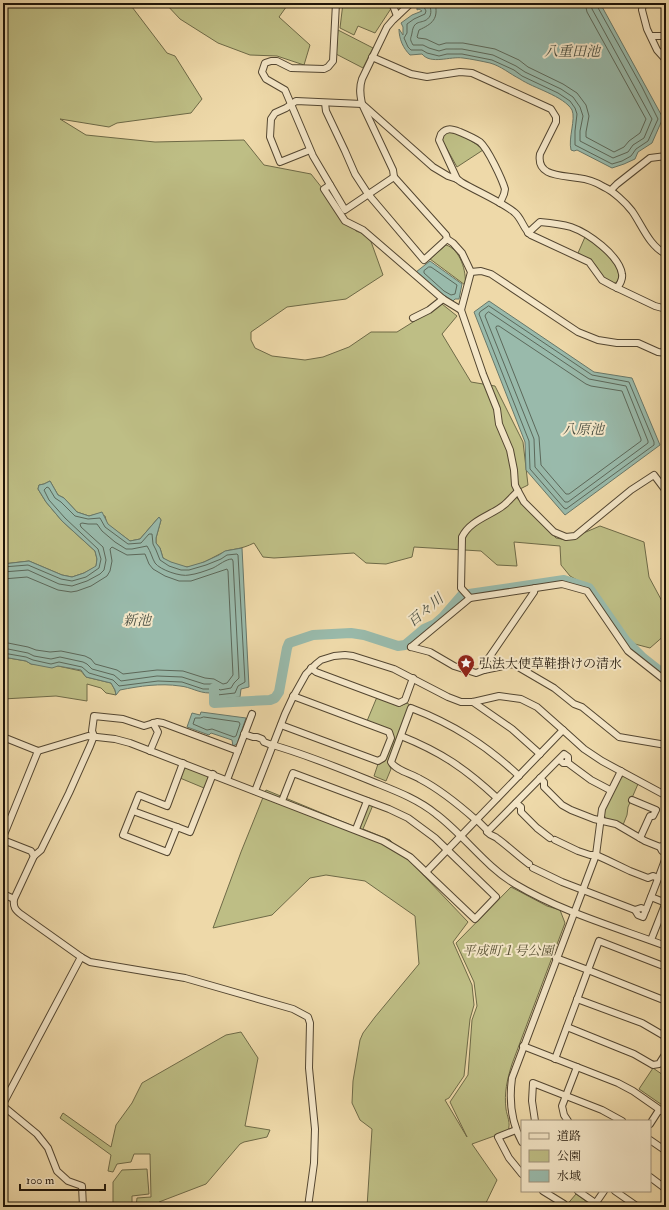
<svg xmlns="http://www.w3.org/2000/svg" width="669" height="1210" font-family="'IM FELL Double Pica','Noto Serif JP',serif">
<rect width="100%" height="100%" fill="#eed9a9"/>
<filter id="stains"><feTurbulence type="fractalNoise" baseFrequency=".005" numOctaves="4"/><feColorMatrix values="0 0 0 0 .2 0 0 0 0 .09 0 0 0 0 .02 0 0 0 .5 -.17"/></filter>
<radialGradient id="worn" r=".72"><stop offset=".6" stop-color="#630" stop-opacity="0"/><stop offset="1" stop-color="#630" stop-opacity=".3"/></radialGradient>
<!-- green -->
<g fill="#bebe85" stroke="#6e6a47">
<path d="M3,3H129L167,53L175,56L202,99L191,113L117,123L109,127L60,119L86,135L155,142L244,140L264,165L311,174L356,231L369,236L383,275L346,299L287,307L251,332V340L255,348L272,356L305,360L323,357L349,347L371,332H397L442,304L457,316L442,334L471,382L495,386L523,442L528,485L512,493L556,538L567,540L600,526L644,542L649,577L663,603L666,615V634L650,648L631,643L615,633L591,588L570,576L561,565L560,546L514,542L517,566L497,565L481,551L414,547L412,557L386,564L366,563L354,553L274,558L263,557L254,543C248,546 242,548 236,549C232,550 227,550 224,552C213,557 198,567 186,567C178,567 169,562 163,558L160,548L156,543V538L161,520L159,517L140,539L130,541L107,524L105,516L97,514L89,516L77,512L64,498L58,495L50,481L44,484L39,485L38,489L46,502L62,521L95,551L97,559L96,567L84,573L72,577L62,575L29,561L3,564Z"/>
<path d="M165,3H289L279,17L310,45L304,65L277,56L250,55L218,43L180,19Z"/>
<path d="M343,3H390L392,7L375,33L358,26L354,35L340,28Z"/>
<path d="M338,30L373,48L363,68L336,54Z"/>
<path d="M447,132C458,132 475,142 483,150L457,167L442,140L444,135Z"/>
<path d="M585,237C597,245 626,267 617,282L613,284L603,277L596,266L591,260L578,253Z"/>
<path d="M446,245C460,249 467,272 465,285L430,259Z"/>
<path d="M3,657L26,661L31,664L58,666L81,671L86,677L111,683L115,690L116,695L106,693L101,688L87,684V701L56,696L3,699Z"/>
<path d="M377,697L400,706L407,703L410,705L388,762L391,769L386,781L374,776L378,764L385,761L394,737L367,721Z"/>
<path d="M187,767L207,775L208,779L204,788L180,778L184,769Z"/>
<path d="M624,776L638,784L628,807L627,815L623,825L606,819L603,813L620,778Z"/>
<path d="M266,790L358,828L368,803L373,805L363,829L390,840L468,922L453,942L472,985L474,1005L470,1019L464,1076L449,1098L445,1100L467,1137L450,1102L468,1075L472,1020L477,1006L474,982L456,943L511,887L547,906L560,910L565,923L512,1064C507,1080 504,1093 506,1109C507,1116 511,1123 508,1131L472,1144L497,1180L484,1207H367L372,1129L360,1120L352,1103L353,1081L360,1040L363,1033L375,1017L419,964L415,916L365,881L326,875L310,878L272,915L213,928L241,852Z"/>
<path d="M241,1032L258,1058L245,1126L270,1130L267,1137L244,1142L240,1144L206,1184L159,1202L161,1207H136L137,1198L151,1197L150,1154H134L131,1162L117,1164L113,1172L108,1171L111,1155L60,1118L63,1113L111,1147L116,1125L132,1103L142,1083L226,1035Z"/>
<path d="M653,1068L666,1077V1105L665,1107L639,1089Z"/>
<path d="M147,1169L149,1194L132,1196V1207H113V1182L122,1170Z"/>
<path d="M576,1194L587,1202V1207H565Z"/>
</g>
<!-- water -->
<g fill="#99baab" stroke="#68786a">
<path d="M423,3H600L663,118L652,143L638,152L635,159L624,164L612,168L577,150L574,151L571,150C568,138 576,119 572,110C564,96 533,88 520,79C510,74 501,66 490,63C481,61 471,59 463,58C450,56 431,65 422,54L410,55C403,48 399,39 399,29L403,35V27L401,23L412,15L422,11L419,9L417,10V7Z"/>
<path d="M430,261L462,284L459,299H455L453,301L441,294L416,272Z"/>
<path d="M489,301L594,372L632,378L660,445L565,515L526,470L525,442L474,312Z"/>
<path d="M50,481L58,495L64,498L77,512L89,516L102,512L108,524L130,541L140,539L159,517L161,520L156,538V543L160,548L163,558L171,562L187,567L204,562L219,555L225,551L242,548L249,687L241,689L240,697L211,700L210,693C198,693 191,687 180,686C160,683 140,686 120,690L116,695L115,690L111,683L86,677L81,670L58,666L52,668L31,664L26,661L3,657V564L29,561L62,575L72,577L84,573L96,566L97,559L95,551L62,521L46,502L38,489L39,485L44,484Z"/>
<path d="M201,712L246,718L237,744L233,746L232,740L211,733L209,735L187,727L192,713L200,715Z"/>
</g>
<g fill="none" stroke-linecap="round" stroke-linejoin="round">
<!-- shore -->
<g stroke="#5c685a" stroke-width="1">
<path d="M424,3V7L426,11L425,14L414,19L407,24V33L404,38L408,47L411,50H422L427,53L439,56L447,54H462L492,60L514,70L522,76L558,93L570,101L575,108L577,114L575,131V145L612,164L622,161L631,156L636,149L648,141L658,119L642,87L597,6L596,3"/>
<path d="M429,3C430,7 432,11 430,16C424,26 414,17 412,33C411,39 409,38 413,45H423L429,48L439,51L446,49H462L493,55L516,66L525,72L561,89L573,97L580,107L583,116L580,131V141L613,158L628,152L633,145L644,138L652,119L592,9L591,3"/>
<path d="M435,3C439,19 432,24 419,30L417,37L418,38L426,39L439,45L446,43H463L495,49L519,60L528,67L563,84L577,93L586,105L589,116L586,132V137L614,152L624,147L629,141L640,133L646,119L587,12L585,3"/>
<path d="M429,267H431L457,285L455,294L451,295L444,291L424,273V271Z"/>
<path d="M489,306L592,375L629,382L654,442V445L566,509L564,508L530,469L529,441L479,314L480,312Z"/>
<path d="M489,312L589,379L626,386L648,441V443L568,502H565L535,467L534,439L485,316L486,314Z"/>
<path d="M497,326H499L586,384L591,386L622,391L641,439V441L569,494H566L541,465L539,437L496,328Z"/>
<path d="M3,567L28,565L61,579L72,581L86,577L99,568L101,559L98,549L65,518L49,500L44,490L47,487L49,488L55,498L61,502L75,516L88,519L100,518L105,527L128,544L141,543L149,534H152L153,544L156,550L160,560L169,566L181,570H189L206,565L221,559L227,555L237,554L238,555L245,682L238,686L235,693L217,695L212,689H203L182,682L158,681L119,686L113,680L89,673L82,667L59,662L51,664L33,660L26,657L3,653"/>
<path d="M3,572L28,570L59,584L72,586L87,581L100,574L104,570L106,560L103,547L81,527L80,524L82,523L88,524H97L102,531L115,542L126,549H132L147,546C151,552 152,558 155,563C160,570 181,577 189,575C197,574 205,571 213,568C219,565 226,559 232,559L233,561L239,678L234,683L231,688L220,690L213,684H204L182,677L157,676L121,681L114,675L92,669L87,664L83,662L60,657L51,659L34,656L28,653L3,648"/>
<path d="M3,579L27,577L58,590L71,592L77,591L91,586L107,576L110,571L112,561L110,549L112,547L127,555L145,554L149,564L153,569L165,576L179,581H191L227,569L228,571L233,675L227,683L223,684L214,679L205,678L183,671L157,670L123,674L117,670L95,664L91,659L85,656L61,651L50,652L36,650L28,647L3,642"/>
<path d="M204,717L239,722L240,724L236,736L234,737L212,729L207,730L193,724L195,718H200Z"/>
</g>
<!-- river -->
<path stroke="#99baab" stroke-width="10" d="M214,688V703L270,700L275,698L279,692L287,648L289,643L313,635L351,633L364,635L398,646L405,645L424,629L435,624L443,617L462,595L564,580L589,588L626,641L643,658L666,676"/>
<!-- minor casing -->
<g stroke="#534631" stroke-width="8">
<g id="minor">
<path d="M336,3L333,61L328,67L324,69L291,68L277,61H271L265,63L262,72L266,79L285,90L313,156L345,210L394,177"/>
<path d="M392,3L397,16"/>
<path d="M411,3L393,20L387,27L362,79C359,88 360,95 362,104L393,170L394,177L446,235L447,239L453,243L462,253L471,272L461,310"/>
<path d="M643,3L642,10L647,29L657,50L666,60"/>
<path d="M652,36H666"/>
<path d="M372,57L411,74L427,77L460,72L472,73L551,109L556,117V122L540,154C536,177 562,175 578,178C587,179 596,182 604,187C613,191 626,203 632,211C642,225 649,246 666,254"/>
<path d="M325,103L326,111L345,151L355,174L368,194L424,260L447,239"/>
<path d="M310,150L280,162L270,137L271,119L275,113L286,108L296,101L362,104L433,167L448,176L457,179L461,182C476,191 500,201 514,212C522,218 523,229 531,235L589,262L602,280L613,286L655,306L666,309"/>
<path d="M457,179L439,140L441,134C447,127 452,129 460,132C467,135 474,138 480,142C488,149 502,179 505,189L504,194L500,203"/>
<path d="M330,185L324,189L345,221L363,230L443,299L461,310L483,374L497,409L499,424L510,450L514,470L515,485L518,491L524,502L554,532L566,537L575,536L631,490L654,475L666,491"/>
<path d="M611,190L617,184L650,158L666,156"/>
<path d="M528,233L540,222C551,223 561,224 571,227C588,233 619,255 622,274C623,279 620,284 617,288"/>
<path d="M471,272L481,271L491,274L578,332L598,340L617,343H638L658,352L666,353"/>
<path d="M413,318L429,310L443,299"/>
<path d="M470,598L461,588L462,537C470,520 492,515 504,505C509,501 513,496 518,491"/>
<path d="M411,647L470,598L562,584L587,591L628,651L666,681"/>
<path d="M411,647L430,652L454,666L476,673L484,670L513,664L554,688L574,704L582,707L619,737L666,745"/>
<path d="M311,668L316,672L399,703L405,700L413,678"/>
<path d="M484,670V665L534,592L535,588"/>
<path d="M473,702L512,729L540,754"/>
<path d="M281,725L378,761L383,758L391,738L389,732L293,696"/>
<path d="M563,730L584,749L602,761L663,794L666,797"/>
<path d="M244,734L253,737H257L262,739L264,742L269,744C302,753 334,766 366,779C390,789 415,797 436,814C464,835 485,866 515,884C562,912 615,927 666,946"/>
<path d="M401,736C441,752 466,769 497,798"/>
<path d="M3,737L38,751L88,736L115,739L130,743L383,841L410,857L475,919L496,897L435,838L408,818L389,809L293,773L282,801"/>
<path d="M150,751L158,732L153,723"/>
<path d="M238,751L163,723L157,722L144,726L123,719L94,716L92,731L94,736L90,746L69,793L41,850L34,856L14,899C13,907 15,910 22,915L81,957L90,962L185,978L293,1009L308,1017L310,1023L309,1068L315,1129L314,1163L308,1207"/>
<path d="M183,763L167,806L139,795L123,835L167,852L177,827L190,832L213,774"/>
<path d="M568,763L591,780L610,790"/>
<path d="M540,778L544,782V787L562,805L571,810L594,819L616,824L645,841L660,847"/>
<path d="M227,780L252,714"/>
<path d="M255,791L285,714L292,699L306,674L316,664L321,660L334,656L345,655L353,656L394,669L448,697L461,702H473L499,696L521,699L537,707L563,730L426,872"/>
<path d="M632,800L656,810L653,816H650L640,838"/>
<path d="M516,803L521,807V812L537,828L550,838"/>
<path d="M133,811L177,827"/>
<path d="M476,819L488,831"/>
<path d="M476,820C458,804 441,790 420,779C412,774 395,770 391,762L411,708C453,724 486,745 519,776"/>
<path d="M356,829L367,801"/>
<path d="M3,837L38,751"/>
<path d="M3,840L31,851L34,856"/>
<path d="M555,840L578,851L590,855H596L607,860L630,871L648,878L653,876L658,878"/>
<path d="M666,844L660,847L662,851L666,852"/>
<path d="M529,864C518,856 509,847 498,839C494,835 492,837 487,832L564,754L568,757V763H563L559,759"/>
<path d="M533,868L562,882L635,910"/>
<path d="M3,894L14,899"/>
<path d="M651,897L666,903"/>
<path d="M646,910L641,908L635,910L638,915L643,917C651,897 659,877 666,857"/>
<path d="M651,940L666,902"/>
<path d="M666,967L599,941L588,970L666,1001"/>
<path d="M577,999L642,1023L666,1037"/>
<path d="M567,1027L634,1054L653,1065L659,1064L666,1053"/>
<path d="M523,1046L618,1083L633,1091L666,1114"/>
<path d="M555,1059L588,970L556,958"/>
<path d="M666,1068V1070"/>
<path d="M3,1104L81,957"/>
<path d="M3,1106L37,1134L48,1148L57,1171L68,1181L82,1186L83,1207"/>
<path d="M535,1121L532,1101L533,1083L602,1110L622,1121"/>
<path d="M568,1121L564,1115L562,1106L577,1067"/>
<path d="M650,1124L659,1110"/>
<path d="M516,1130L498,1137L509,1158L522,1174"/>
<path d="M650,1140L666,1151"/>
<path d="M522,1142C511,1122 509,1100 512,1078L596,855L602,809L621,771"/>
<path d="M650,1177L666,1189"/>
<path d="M543,1191L564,1204L562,1207"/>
<path d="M578,1191L601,1207"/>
<path d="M615,1191L638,1207"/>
<path d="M3,1206L4,1207"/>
<path d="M593,1207L604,1191"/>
</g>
</g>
<!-- minor -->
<use href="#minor" stroke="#f4e6c7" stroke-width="6"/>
</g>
<!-- icons -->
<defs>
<g id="sight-pin" transform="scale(0.9)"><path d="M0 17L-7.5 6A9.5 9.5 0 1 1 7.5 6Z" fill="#8f2418" stroke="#f4e6c7"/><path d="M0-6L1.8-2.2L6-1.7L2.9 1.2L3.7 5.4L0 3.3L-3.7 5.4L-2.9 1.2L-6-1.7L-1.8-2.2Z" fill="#fff"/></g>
</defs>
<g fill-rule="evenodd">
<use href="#sight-pin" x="466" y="663"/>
</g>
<g text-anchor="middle" stroke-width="4" stroke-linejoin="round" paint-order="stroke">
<!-- poi labels -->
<g font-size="13" fill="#1f1509" stroke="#f4e6c7" text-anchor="start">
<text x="479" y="668">弘法大使草鞋掛けの清水</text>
</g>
<!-- park labels -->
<g font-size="13" font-style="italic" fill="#575034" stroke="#f4e6c7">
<text x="508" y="955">平成町１号公園</text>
</g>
<!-- water labels -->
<g font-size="14" font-style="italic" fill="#4a4f42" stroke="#f4e6c7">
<text x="572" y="56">八重田池</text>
<text x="583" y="434">八原池</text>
<text transform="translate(425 610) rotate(-40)" y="5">百々川</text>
<text x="137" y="625">新池</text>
</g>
</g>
<!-- margin -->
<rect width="669" height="1210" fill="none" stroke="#eed9a9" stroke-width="16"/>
<rect x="4" y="4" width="661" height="1202" fill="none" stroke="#1f1509" stroke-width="2"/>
<rect x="8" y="8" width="653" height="1194" fill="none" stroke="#1f1509"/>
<!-- legend -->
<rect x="521" y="1120" width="130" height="72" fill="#f4e6c7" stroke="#9f927b"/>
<rect x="529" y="1133" width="20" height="6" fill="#f4e6c7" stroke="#9f927b"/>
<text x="557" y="1140" font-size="12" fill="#1f1509">道路</text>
<rect x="529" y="1150" width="20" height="12" fill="#bebe85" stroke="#9f927b"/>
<text x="557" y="1160" font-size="12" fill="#1f1509">公園</text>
<rect x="529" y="1170" width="20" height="12" fill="#99baab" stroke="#9f927b"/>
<text x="557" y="1180" font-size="12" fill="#1f1509">水域</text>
<!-- scale -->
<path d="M20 1184v6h85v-6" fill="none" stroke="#1f1509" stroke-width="2"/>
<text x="26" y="1184" font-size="12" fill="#1f1509" stroke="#f4e6c7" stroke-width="3" paint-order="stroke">100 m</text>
<rect width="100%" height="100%" filter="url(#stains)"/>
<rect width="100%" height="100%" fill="url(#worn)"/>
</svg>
